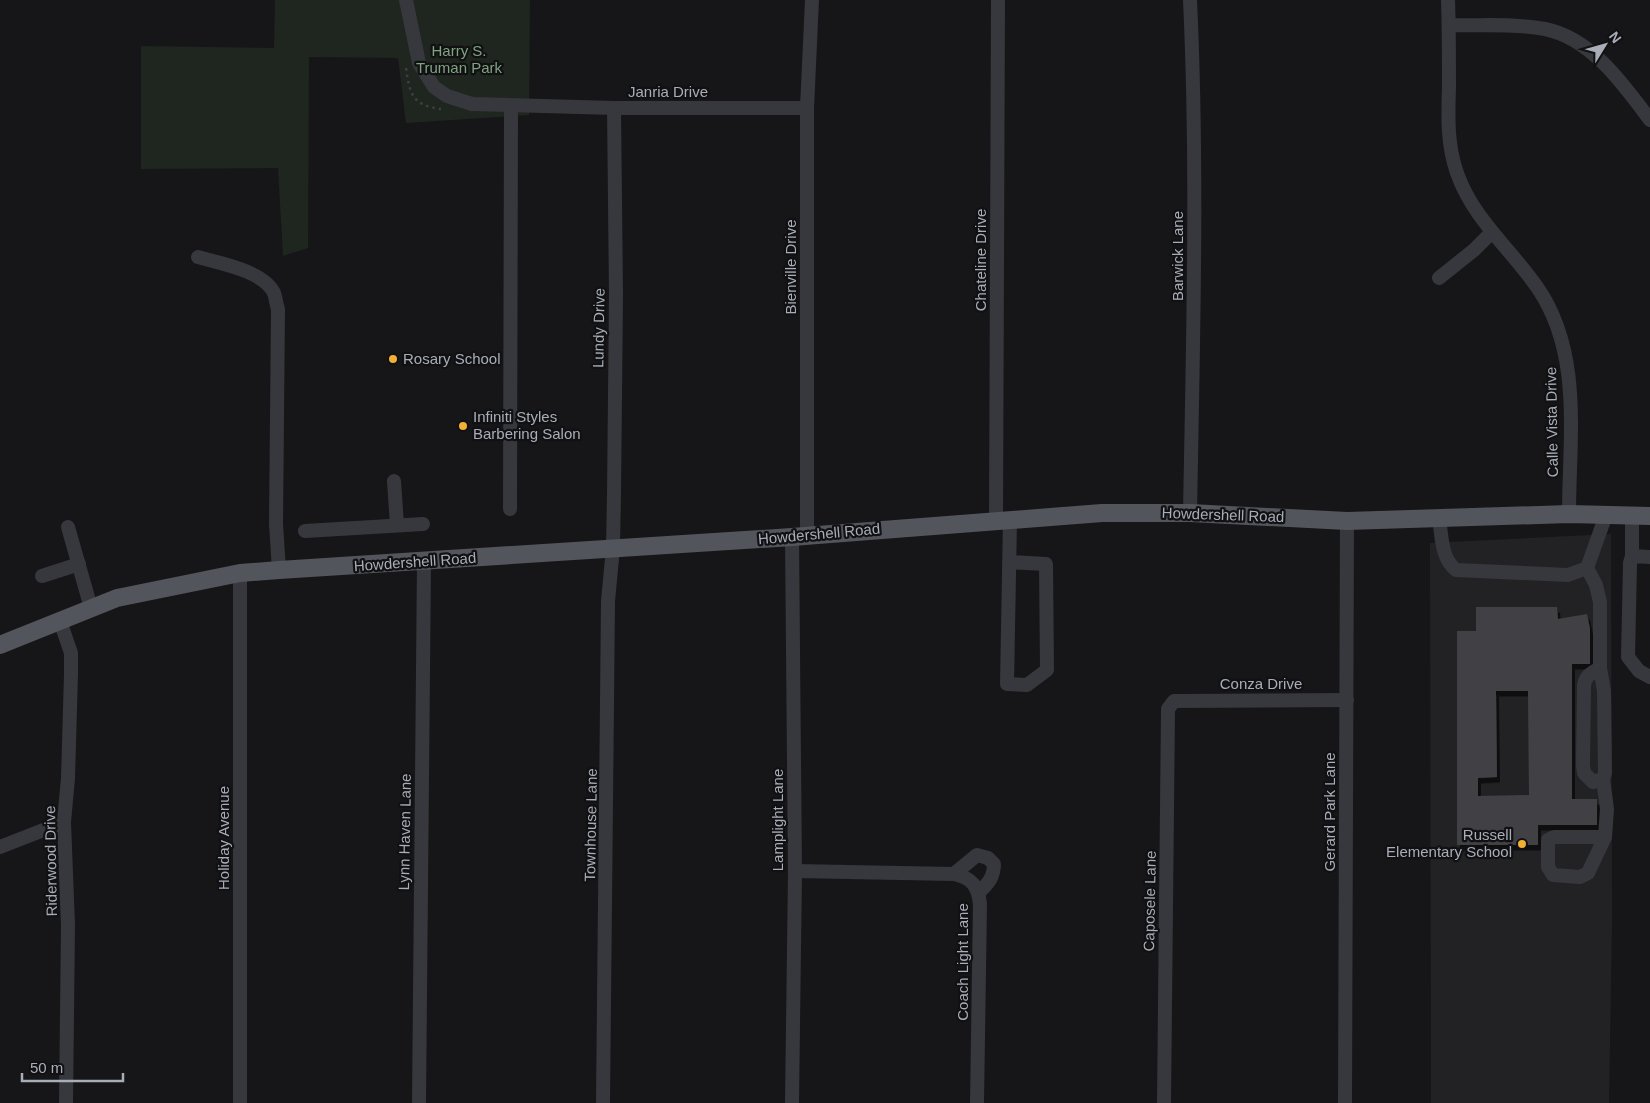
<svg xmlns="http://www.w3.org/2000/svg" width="1650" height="1103" font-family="Arial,sans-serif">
<defs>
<filter id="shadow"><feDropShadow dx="3" dy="5.5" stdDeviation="0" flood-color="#0009"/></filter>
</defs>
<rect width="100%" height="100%" fill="#161618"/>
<!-- built -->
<path fill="#222225" d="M1611,534L1612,922L1609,1103H1431L1430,543Z"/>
<!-- green -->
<path fill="#1e261f" d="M275,0H530L529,115L406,123L398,58L309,57L308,248L283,256L278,168L141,169V46L274,48Z"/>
<!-- building -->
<path fill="#404145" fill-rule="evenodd" filter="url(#shadow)" d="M1476,607H1557L1558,619L1587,614L1590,629V664H1572V799H1597V825H1538V845H1457V631H1476ZM1496,691H1528L1529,795L1478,796V778L1497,777Z"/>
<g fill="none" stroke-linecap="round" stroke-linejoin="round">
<!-- path -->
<path stroke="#3d3f44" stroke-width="2.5" stroke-dasharray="2.5 4" stroke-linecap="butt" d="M406,68C410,95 412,105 441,109"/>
<!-- minor -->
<g stroke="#37383d" stroke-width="14">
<path d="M406,0L419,63L434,87L447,96L472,104L614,108H807"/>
<path d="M1190,0C1198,171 1193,342 1190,513"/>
<path d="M1448,0C1449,29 1449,58 1449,87C1448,116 1447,145 1457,173C1473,219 1510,248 1537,287C1583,353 1569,438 1569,514"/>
<path d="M1449,25C1480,26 1513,23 1545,29C1591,38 1624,85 1650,120"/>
<path d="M198,257C219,263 264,271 274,293C276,298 276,304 278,309L276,524L279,570"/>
<path d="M1439,278L1474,250L1492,232"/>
<path d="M394,481L397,525"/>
<path d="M510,509L511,106"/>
<path d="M1439,518C1442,537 1441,558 1456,570L1568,575L1587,568L1606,515"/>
<path d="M996,520L998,0"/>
<path d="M68,527L91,608"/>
<path d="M305,531L423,524"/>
<path d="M807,535V108L812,0"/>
<path d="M792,537L795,871L792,1103"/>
<path d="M1632,556V516"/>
<path d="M1650,557L1632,556L1630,563L1628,657L1639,671L1650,677"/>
<path d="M1009,562L1046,564L1047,670L1027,685L1007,684L1010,519"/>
<path d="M1587,568L1596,585L1600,602V668L1604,691L1605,773L1603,779L1593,782L1584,773L1583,765L1584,685C1586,675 1591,673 1600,668"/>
<path d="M240,573V1103"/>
<path d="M42,576L79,564"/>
<path d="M60,621L71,653V674L68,778L64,822L68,925L66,1103"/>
<path d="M1603,779L1607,809L1605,837L1588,873L1580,877L1553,875L1548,867V840L1554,837H1605"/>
<path d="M0,847L64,822"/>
<path d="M795,871L954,874C972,878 978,886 980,904L977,1103"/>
<path d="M954,874L977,855L988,858L994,864C994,877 988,884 979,892"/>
<path d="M419,1103L424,561"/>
<path d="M603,1103L608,601L613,548L614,494L616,295L614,108"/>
<path d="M1164,1103L1168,709L1174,701L1347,700"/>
<path d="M1345,1103L1347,521"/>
</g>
<!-- major -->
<path stroke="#53555c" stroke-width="18" d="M0,645L117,598L240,573L279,570L792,537L1102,513H1190L1347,521L1569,514L1650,516"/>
</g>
<!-- markers -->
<g fill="#f2b134" stroke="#111113" stroke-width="2">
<circle cx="393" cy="359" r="5"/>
<circle cx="463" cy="426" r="5"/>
<circle cx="1522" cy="844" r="5"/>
</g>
<g text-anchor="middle" stroke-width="4.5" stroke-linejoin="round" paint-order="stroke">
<!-- park labels -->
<g font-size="15" fill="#7fa381" stroke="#111113">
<text x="459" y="56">Harry S.<tspan x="459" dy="17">Truman Park</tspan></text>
</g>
<!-- street labels -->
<g font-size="15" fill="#a8adb8" stroke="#111113">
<text x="668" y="97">Janria Drive</text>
<text transform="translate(1178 256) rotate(-90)" y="5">Barwick Lane</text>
<text transform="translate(981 260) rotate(-90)" y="5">Chateline Drive</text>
<text transform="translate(791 267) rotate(-90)" y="5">Bienville Drive</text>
<text transform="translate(599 328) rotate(-89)" y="5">Lundy Drive</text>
<text transform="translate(1552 422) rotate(-91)" y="5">Calle Vista Drive</text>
<text transform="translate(1223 515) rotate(2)" y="5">Howdershell Road</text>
<text transform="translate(819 534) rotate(-5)" y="5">Howdershell Road</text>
<text transform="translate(415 562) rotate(-4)" y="5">Howdershell Road</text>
<text x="1261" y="689">Conza Drive</text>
<text transform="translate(1330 812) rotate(-90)" y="5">Gerard Park Lane</text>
<text transform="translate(778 820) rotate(-90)" y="5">Lamplight Lane</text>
<text transform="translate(591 825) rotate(-89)" y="5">Townhouse Lane</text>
<text transform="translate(405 832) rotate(-89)" y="5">Lynn Haven Lane</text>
<text transform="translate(224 838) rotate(-90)" y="5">Holiday Avenue</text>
<text transform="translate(51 861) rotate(-91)" y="5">Riderwood Drive</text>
<text transform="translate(1150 901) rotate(-89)" y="5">Caposele Lane</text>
<text transform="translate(963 962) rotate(-90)" y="5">Coach Light Lane</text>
</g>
<!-- poi labels -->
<g font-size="15" fill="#a8adb8" stroke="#111113" text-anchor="start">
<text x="403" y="364">Rosary School</text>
<text x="473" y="422">Infiniti Styles<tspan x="473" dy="17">Barbering Salon</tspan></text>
<text x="1512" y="840" text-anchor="end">Russell<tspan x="1512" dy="17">Elementary School</tspan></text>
</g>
</g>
<!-- north arrow -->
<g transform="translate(1605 45) rotate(53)" stroke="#111113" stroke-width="4" paint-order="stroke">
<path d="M0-4L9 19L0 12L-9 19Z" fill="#a8adb8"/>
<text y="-8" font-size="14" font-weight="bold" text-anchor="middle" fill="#a8adb8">N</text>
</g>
<!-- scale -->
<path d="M22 1073v8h101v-8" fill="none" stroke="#a8adb8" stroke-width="2.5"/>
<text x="30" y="1073" font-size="15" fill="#a8adb8" stroke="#111113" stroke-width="4" paint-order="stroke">50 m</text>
</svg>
